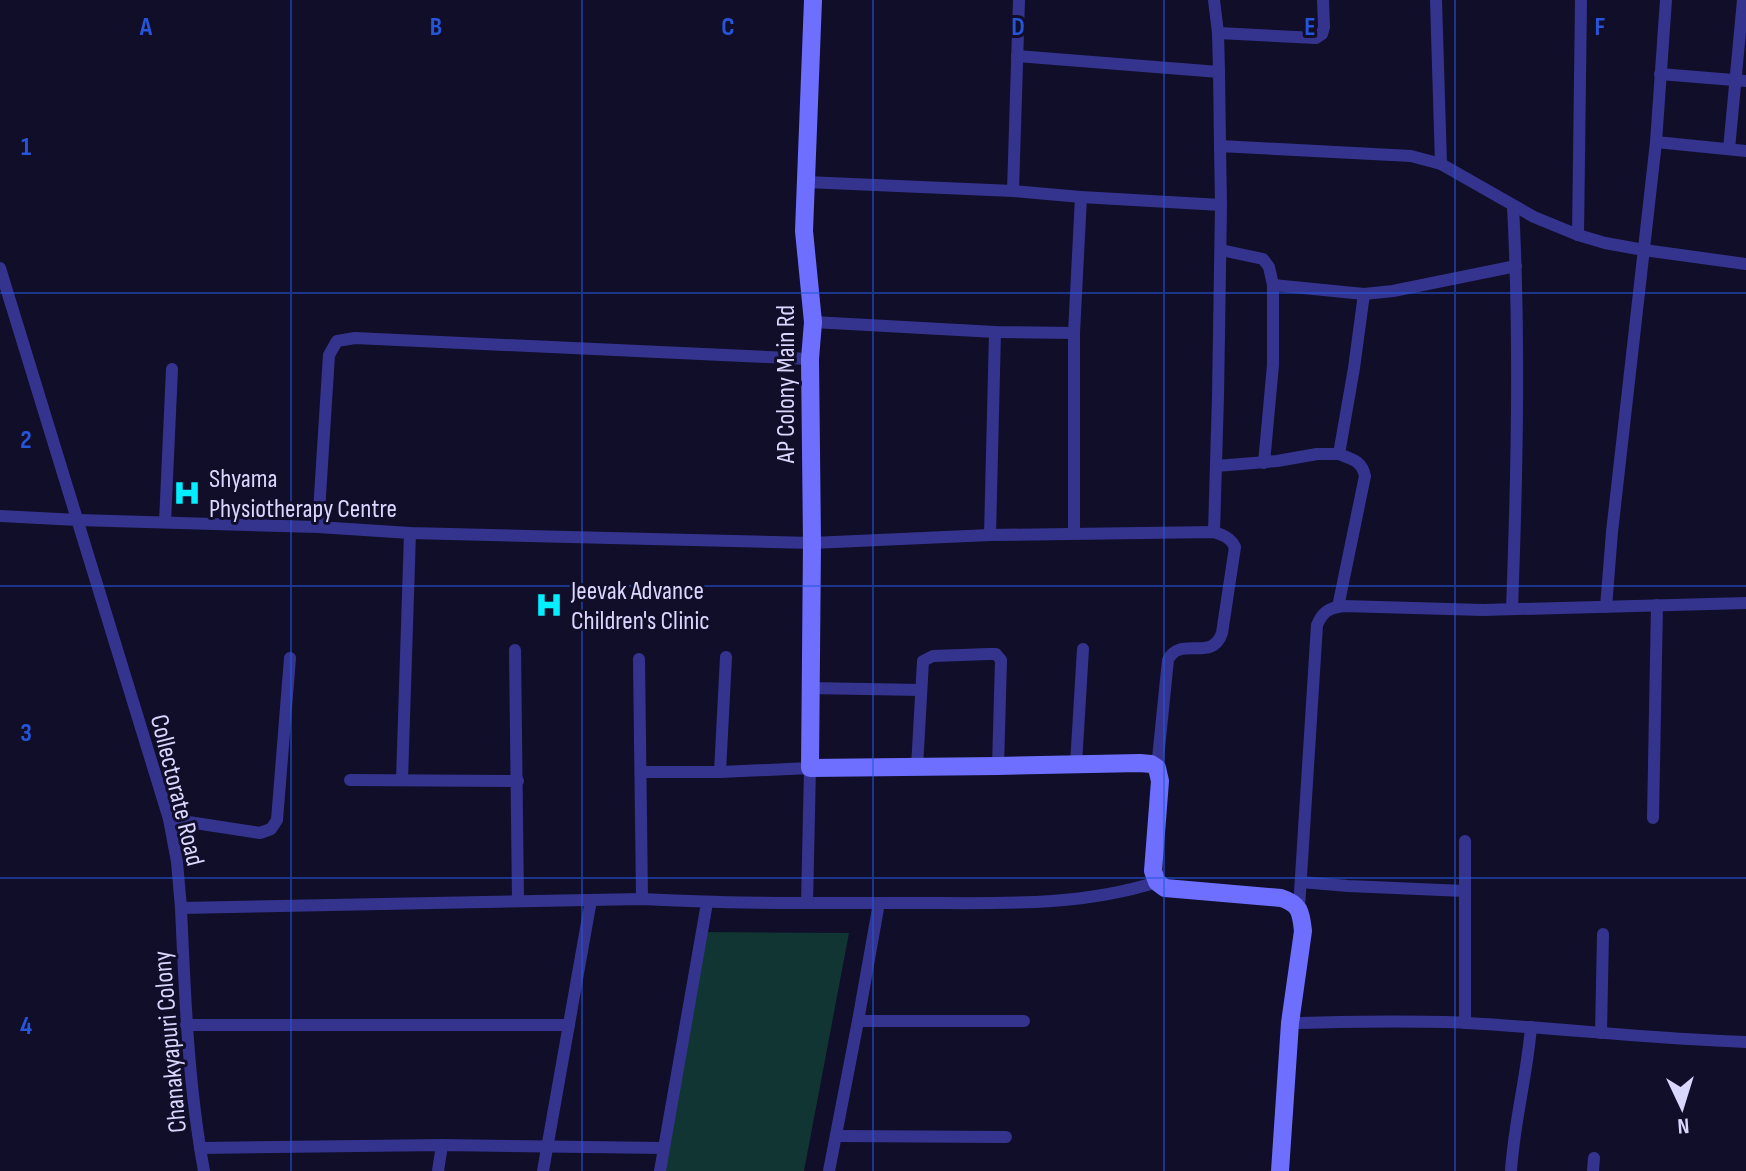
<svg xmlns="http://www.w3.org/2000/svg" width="1746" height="1171" font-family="'Sofia Sans Condensed',sans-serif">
<rect width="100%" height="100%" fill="#110e2a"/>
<!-- green -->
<path fill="#103532" d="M702,932L849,933L804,1171H662Z"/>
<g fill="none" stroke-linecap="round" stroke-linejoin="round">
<!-- street -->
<g stroke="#34348e" stroke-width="12">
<path d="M1214,0L1218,33L1219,72"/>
<path d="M1436,0L1441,164"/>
<path d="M1218,33L1316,38L1322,34L1324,27L1323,0"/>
<path d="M1017,56L1219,72L1220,146"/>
<path d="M1660,74L1746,81"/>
<path d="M1656,142L1746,151"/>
<path d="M1729,149L1743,0"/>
<path d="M806,182L1013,191L1081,197L1221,205L1220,146L1411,156L1441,164L1534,217L1578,235L1605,243L1644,250L1746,264"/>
<path d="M1013,191L1019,0"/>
<path d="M1578,235L1581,0"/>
<path d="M1221,250L1263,259L1269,267L1273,285V365L1264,463"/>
<path d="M0,268L169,819L177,862L181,908L642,899C733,904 824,903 915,903C996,903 1079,907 1157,882"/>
<path d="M1273,285L1364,294L1393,291L1516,266"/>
<path d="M813,322L995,332L1074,333"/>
<path d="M1216,466L1277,461L1317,454H1339"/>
<path d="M0,516L78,520L318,527L410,533L812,543L990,535L1214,532C1223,535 1231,538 1235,547L1222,633C1212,663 1180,635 1168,660L1157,768"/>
<path d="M165,522L172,369"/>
<path d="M318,527L329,355L337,341L355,338L810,359"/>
<path d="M1214,532L1218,396L1221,205"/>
<path d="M1074,533V333L1081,197"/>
<path d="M990,535L995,332"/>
<path d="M1338,607L1365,476C1362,461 1352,459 1339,454L1354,368L1364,294"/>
<path d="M1606,607L1612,532L1656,142L1666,0"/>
<path d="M1512,609C1517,475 1520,340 1513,206"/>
<path d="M515,650L518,900"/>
<path d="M639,659L642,899"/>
<path d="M810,688L921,690"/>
<path d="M1076,764L1083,649"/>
<path d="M917,767L923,661L933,656L989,654H996L1001,660L998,766"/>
<path d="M641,772H720L810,768L807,903"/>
<path d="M720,772L726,657"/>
<path d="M350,780L518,781"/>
<path d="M402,780L410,533"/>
<path d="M1653,818L1657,605"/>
<path d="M169,819L260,833L271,829L277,820L290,658"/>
<path d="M1301,882L1348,886L1465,891"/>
<path d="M181,908C185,996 188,1084 204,1171"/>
<path d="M1299,908L1317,625C1323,611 1329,608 1344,606L1483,610L1746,603"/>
<path d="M858,1021H1024"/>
<path d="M1290,1023C1349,1022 1408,1020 1467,1023C1560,1028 1653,1039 1746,1042"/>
<path d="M1465,1023V841"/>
<path d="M186,1025H569"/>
<path d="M1601,1033L1603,934"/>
<path d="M836,1136L1006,1137"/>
<path d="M200,1148L442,1145L664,1148"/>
<path d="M438,1171L442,1145"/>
<path d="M543,1171L591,900"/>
<path d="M660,1171L707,903"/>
<path d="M829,1171L858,1021L879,903"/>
<path d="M1511,1171C1514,1122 1527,1076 1531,1027"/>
<path d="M1593,1171L1594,1158"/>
</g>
<!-- secondary -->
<path stroke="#6e6fff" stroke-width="18" d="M813,0L804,231L813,322L810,359L812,543L810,768L998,766L1140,763L1151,764L1157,768L1160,781L1153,871L1157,882L1165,888L1281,898C1300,904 1301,912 1303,931L1290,1023L1280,1171"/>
</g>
<!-- grid -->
<path fill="none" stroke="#2655da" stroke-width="2" stroke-opacity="0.55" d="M291,0V1171M582,0V1171M873,0V1171M1164,0V1171M1455,0V1171M0,293H1746M0,586H1746M0,878H1746"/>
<!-- icons -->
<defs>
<g id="hospital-bare" transform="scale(2.16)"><path d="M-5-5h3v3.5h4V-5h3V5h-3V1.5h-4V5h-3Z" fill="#03eeff" stroke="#110e2a" stroke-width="2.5" paint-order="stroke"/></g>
</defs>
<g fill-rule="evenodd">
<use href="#hospital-bare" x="187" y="493"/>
<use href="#hospital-bare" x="549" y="605"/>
</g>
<g text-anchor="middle" stroke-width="6" stroke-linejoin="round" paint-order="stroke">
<!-- street labels -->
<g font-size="26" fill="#dad7ff" stroke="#110e2a">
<text transform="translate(785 384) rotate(-90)" y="9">AP Colony Main Rd</text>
<text transform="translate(178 790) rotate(76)" y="9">Collectorate Road</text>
<text transform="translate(169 1042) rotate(-95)" y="9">Chanakyapuri Colony</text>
</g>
<!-- poi labels -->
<g font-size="26" fill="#dad7ff" stroke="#110e2a" text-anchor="start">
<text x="209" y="487">Shyama<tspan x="209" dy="30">Physiotherapy Centre</tspan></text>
<text x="571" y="599">Jeevak Advance<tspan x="571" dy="30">Children's Clinic</tspan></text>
</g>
</g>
<g font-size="26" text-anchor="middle" font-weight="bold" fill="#2655da" stroke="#110e2a" stroke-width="6" stroke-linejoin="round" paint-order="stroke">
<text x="146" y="35">A</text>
<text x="436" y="35">B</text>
<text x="728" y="35">C</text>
<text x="1018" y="35">D</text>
<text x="1310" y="35">E</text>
<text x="1600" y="35">F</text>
<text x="26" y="155">1</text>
<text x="26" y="448">2</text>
<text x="26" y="741">3</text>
<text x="26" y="1034">4</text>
</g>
<!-- north arrow -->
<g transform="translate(1682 1107) rotate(176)" stroke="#110e2a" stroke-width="6" paint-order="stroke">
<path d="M0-6L14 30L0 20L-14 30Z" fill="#dad7ff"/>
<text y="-12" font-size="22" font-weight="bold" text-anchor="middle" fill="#dad7ff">N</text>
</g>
</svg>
